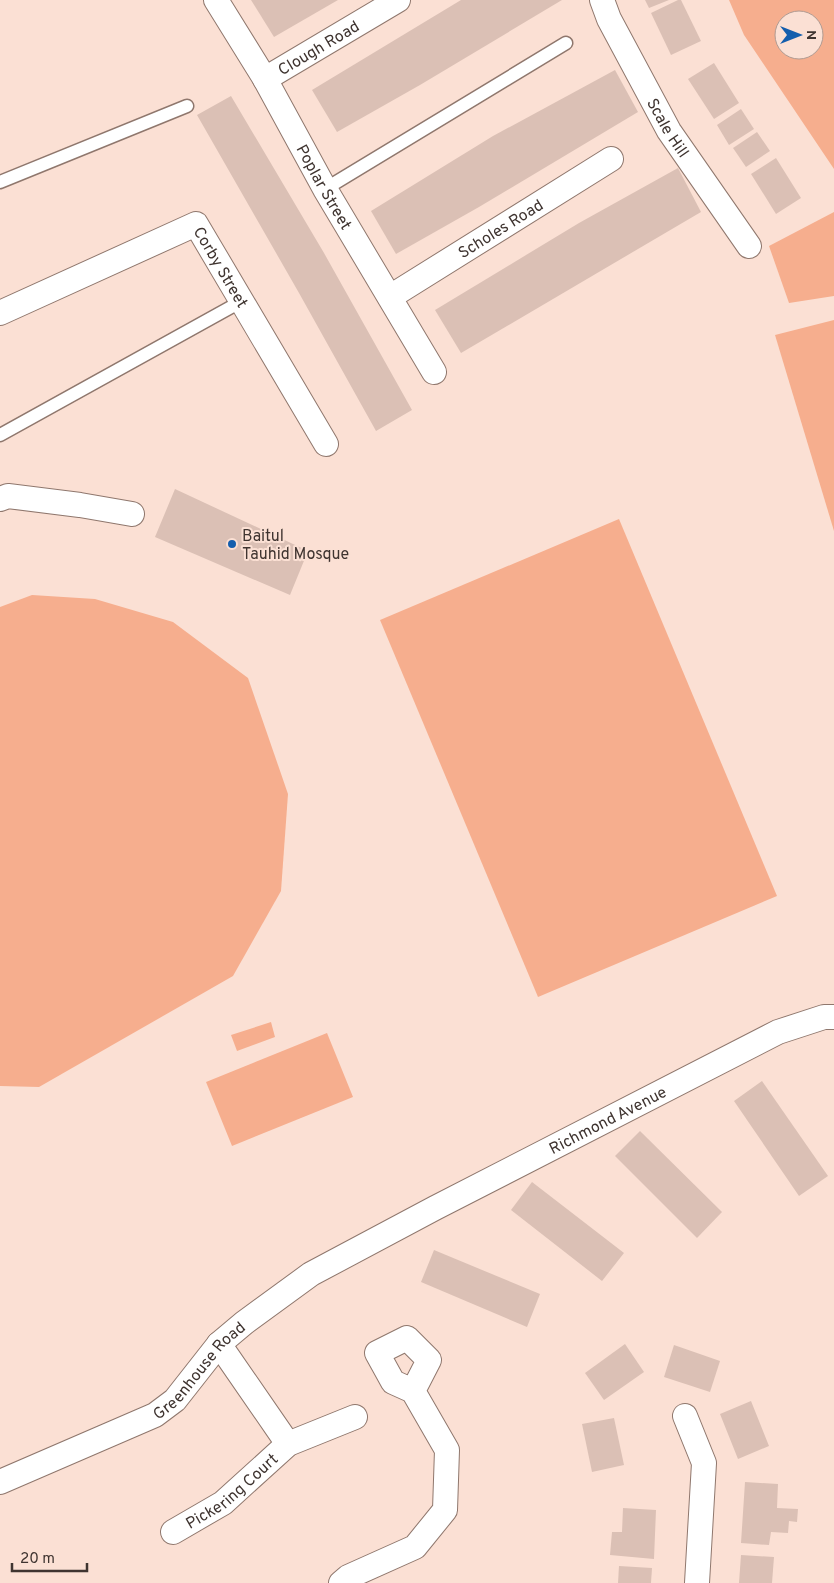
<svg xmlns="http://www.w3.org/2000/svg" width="834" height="1583" font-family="Overpass,sans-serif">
<rect width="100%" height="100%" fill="#fbe0d4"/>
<!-- green -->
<g fill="#f6ae8e" fill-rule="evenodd">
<path d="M729,0H834V169L744,35ZM784,20H814V50H784Z"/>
<path d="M834,212V296L789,303L769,246Z"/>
<path d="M834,320V531L775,335Z"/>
<path d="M619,519L777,896L538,997L380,620Z"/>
<path d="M32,595L95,599L173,622L248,678L288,794L281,891L233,976L39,1087L0,1086V607Z"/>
<path d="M271,1022L275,1037L237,1051L231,1035Z"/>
<path d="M327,1033L353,1097L232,1146L206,1082Z"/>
</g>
<!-- building -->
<g fill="#dbc0b5">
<path d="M251,0H338L274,37Z"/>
<path d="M461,0H562L420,85L337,132L312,90Z"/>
<path d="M645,0H669L649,8Z"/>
<path d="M678,0H681L701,41L671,55L651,13Z"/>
<path d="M714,63L739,103L714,119L688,79Z"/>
<path d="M615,70L638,112L479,207L396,254L371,211L493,136Z"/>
<path d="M231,96L324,253L412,410L376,431L299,293L197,115Z"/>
<path d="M741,109L754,129L729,145L717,125Z"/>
<path d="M757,132L770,151L746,167L733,148Z"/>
<path d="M776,158L801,198L776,214L751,174Z"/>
<path d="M678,168L701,212L461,353L435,310L579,223Z"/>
<path d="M175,489L308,551L290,595L155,537Z"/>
<path d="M762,1081L828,1176L799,1196L734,1101Z"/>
<path d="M640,1131L722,1212L697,1238L615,1156Z"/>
<path d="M532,1182L624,1253L602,1281L511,1210Z"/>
<path d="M434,1250L540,1294L527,1327L421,1282Z"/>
<path d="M625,1344L644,1372L604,1400L585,1373Z"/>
<path d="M674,1345L720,1361L710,1392L664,1377Z"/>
<path d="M751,1401L769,1446L738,1459L720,1414Z"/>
<path d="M614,1418L624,1465L592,1472L582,1424Z"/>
<path d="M745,1482L778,1484L777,1508L798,1509L797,1522L789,1521L788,1533L771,1532L769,1545L741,1543Z"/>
<path d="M623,1508L656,1510L654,1559L610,1555L612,1532H622Z"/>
<path d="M741,1555L774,1557L772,1583H739Z"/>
<path d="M619,1566L652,1568L651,1583H618Z"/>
</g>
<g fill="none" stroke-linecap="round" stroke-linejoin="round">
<!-- service casing -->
<g stroke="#8f776d" stroke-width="15">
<g id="service">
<path d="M0,182L187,106"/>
<path d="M325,189L566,43"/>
<path d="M0,435L242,301"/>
</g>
</g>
<!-- minor casing -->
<g stroke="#8f776d" stroke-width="26">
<g id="minor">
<path id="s1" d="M216,0L265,79L325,189L434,372"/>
<path id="s2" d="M602,0L609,19L669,131L749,246"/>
<path id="s3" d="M265,79L398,0"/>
<path id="s4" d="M390,297L611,159"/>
<path id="s5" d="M0,313L196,224L326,444"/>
<path d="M0,499L8,496L80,505L132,514"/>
<path d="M219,1344L288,1444"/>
<path d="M685,1416L704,1463L697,1583"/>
<path id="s6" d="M0,1482L155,1415L175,1400L219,1344L244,1323L311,1274L435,1208L778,1032L824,1017H834"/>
<path id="s7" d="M173,1532L223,1503L288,1444L355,1417"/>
<path d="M341,1583L348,1577L415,1547L445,1510L447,1450L413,1391L393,1382L377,1353L407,1338L429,1360L413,1391"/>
</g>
</g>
<!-- service -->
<use href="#service" stroke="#fff" stroke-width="12"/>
<!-- minor -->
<use href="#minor" stroke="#fff" stroke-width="24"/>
</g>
<!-- markers -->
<circle fill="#145ead" stroke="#fbe0d4" stroke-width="2" cx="232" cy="544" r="5"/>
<g text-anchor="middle" stroke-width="4" stroke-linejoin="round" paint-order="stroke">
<!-- street labels -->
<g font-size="16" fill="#3f3430" stroke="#fbe0d4">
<text dy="6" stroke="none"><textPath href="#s3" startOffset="62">Clough Road</textPath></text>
<text dy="6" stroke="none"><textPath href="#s2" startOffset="144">Scale Hill</textPath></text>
<text dy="6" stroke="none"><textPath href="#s1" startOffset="216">Poplar Street</textPath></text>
<text dy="6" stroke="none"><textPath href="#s4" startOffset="130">Scholes Road</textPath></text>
<text dy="6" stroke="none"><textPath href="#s5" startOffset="265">Corby Street</textPath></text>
<text dy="6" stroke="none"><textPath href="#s6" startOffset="715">Richmond Avenue</textPath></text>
<text dy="6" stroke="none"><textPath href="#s6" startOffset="232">Greenhouse Road</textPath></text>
<text dy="6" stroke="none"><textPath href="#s7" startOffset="72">Pickering Court</textPath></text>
</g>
<!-- poi labels -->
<g font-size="16" fill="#3f3430" stroke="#fbe0d4" text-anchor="start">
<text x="242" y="541">Baitul<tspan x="242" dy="18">Tauhid Mosque</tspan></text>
</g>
</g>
<!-- north arrow -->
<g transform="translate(799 35) rotate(90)"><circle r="24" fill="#fbe0d4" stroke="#b09b92"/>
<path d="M0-4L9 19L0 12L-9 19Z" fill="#145ead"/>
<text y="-8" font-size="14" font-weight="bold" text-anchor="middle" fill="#3f3430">N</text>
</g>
<!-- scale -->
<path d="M12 1563v8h75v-8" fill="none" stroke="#3f3430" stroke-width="2.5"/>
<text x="20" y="1563" font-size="15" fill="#3f3430" stroke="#fbe0d4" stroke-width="4" paint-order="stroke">20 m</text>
</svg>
